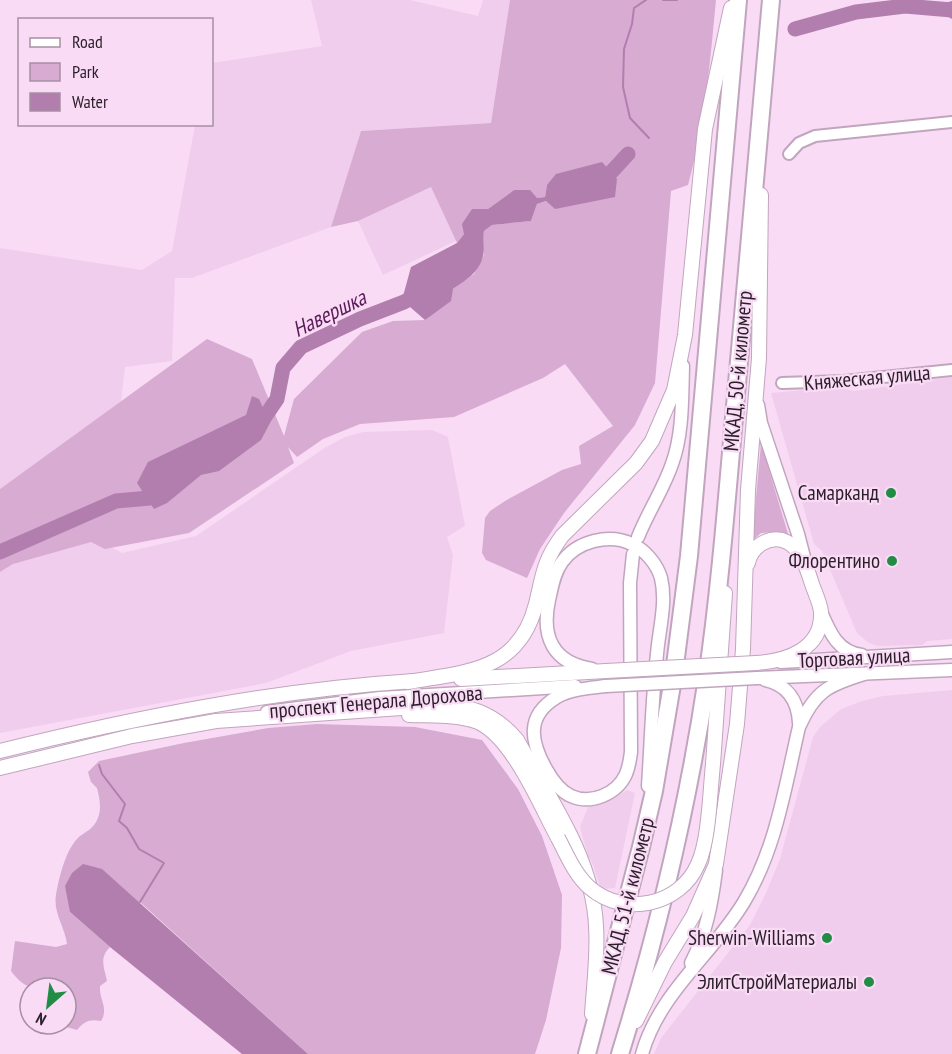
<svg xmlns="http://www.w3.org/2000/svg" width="952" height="1054" font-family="'PT Sans Narrow',sans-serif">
<rect width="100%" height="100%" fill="#f9dbf5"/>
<!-- built -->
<g fill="#f1cded">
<path d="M311,0H410L478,16L483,0H510L491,123L361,131L331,227L192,278H175L172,361L125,367L121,402L0,489V248L142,270L172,251L195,125L212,124V63L322,46Z"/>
<path d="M431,187L456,241L383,275L358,221Z"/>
<path d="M952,377V639L927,641L922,645L877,646L869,643L857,633L822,551L814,544L771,393L837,387L854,391Z"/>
<path d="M432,430L448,437L465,526L447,537L453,555L444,633L351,651L266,683L0,733V572L13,564L92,536L122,553L196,536L326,447L345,437L363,432Z"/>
<path d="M952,690V1054H654L661,1038L750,925L765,895L780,859L813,737L820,727L841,709L862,701L883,696Z"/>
<path d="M627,790L635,793L615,888L601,889L592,862L588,856L580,827L589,805L610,801Z"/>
</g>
<!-- green -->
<g fill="#d7abd2">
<path d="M510,0H716C710,62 705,125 688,185L671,191L655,383L635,425L564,513L540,549L527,578L486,560L482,553L485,518L490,511L505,501L562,470L581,464L579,446L613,426L565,364L543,378L454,417L360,424L323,439L297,457L288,447L294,463L189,533L105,549L91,542L13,564L0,572V489L207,339L252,359L284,436L294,399L362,332L393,321L425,320L453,289L474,274L484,255L482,240L484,231L492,225L531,221L537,204L547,201L555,209L547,185L545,197L537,198L514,190L488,209H472L464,234L457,243L431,187L358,221L331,227L361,131L491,123Z"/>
<path d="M761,444L789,537L773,532L761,533L752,541Z"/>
<path d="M317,724L415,727L482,740L518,789L542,836L562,895L561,948L546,1020L535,1054H308L140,902L70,912L110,947C99,958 104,967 107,981L100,986C99,1000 109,1008 101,1021C89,1019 85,1021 77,1030L56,1024H66V988C40,988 28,994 11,971L15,941L56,947L67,944C65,927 53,913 56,895C59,878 65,852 77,839C80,835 85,833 89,830C103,819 101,803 97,788L91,782L88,772L99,761L184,743L268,728Z"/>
</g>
<!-- water -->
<g fill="#b27eae">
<path d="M952,1V19L938,11L945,3Z"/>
<path d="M602,162L617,179L615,197L555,209L546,201L537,204L531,221L492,225L484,231C482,240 485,248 483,256C479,273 466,280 453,289L451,301L425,320L402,300L411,267L457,243L464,234L462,224L472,209H488L514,190H530L537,198L545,197L547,185L556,174Z"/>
<path d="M252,396L259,399L270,423L261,440L219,471L201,475L167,503L154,509L137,483L148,462L246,415Z"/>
<path d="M83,864L102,869L308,1054H242L110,947L70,912L65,886L72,873Z"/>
</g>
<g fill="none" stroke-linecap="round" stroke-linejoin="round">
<!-- stream -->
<g stroke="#b27eae" stroke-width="2">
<path d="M646,0L634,8L632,24L624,49L623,87L630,118L649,138"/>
<path d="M663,0H677"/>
<path d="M99,765L102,774L125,804L119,821L127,828L139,849L164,863L140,902"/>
</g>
<!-- river -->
<g stroke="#b27eae" stroke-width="15">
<path d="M795,29L856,12L905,6L952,10"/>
<path d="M595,184L604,180L628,154"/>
<path d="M254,429L258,427L277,399L283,368L301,347L360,319L404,302L422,292"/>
<path d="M0,552L116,501L150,498L163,487"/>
</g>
<!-- minor casing -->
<g stroke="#c1a5be" stroke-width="14">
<g id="minor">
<path d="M789,154L799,143L815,136L952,122"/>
<path d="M782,383L844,381L952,370"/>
</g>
</g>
<!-- tertiary casing -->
<g stroke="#c1a5be" stroke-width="15">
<g id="tertiary">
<path d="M758,405L761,423L798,534L805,561"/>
<path d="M638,537C648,512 663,490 672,464C683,434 682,399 683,366"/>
<path d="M821,612C830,633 838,652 862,655"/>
<path d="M781,662L952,652"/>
<path d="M592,669C553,663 541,637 549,600C552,587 554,573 562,562C577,541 609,533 632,544C645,550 657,564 661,578C667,603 659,629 657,654C652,698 651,742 648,786"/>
<path d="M757,678L952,670"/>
<path d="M765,680C788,685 798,701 799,723"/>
<path d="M606,686C590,688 571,689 557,697C525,716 531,742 546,769C552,780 560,791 571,796C591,805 617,794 626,774C629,767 630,760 631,752L630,583L633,554"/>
<path d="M267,712L380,698L575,686"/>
<path d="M691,963C706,935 712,902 716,870"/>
<path d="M642,1054C659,993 712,955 744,902C776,849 785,787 799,727C815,691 828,685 864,674"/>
</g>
</g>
<!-- secondary casing -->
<g stroke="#c1a5be" stroke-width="16">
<g id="secondary">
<path d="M748,563C751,546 771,534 787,542C800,548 807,568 811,581C814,591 820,602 821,612C823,649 787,661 756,663"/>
<path d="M461,679L606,671"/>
<path d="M408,682C465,672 519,672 536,604C543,575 543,562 562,536L636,463L652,441L674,390L685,335L705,129L731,8"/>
<path d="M409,715C431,716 457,714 478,722C513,738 540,805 558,838"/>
<path d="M0,751C137,717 274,690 414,681"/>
<path d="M713,764L725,593"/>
<path d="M0,768L132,736L216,721L445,705C475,706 498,717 517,740C549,798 593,858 596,926C598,955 594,984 592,1014"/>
<path d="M636,1021L665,962L693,916L716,864L737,724L743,649L748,490L759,358L761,195"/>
</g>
</g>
<!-- trunk casing -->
<g stroke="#c1a5be" stroke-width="20">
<g id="trunk">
<path d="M587,1054L641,847L654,791L674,673L689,556L738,0"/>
<path d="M620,1054C658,931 688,805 707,678C720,588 727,497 735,406C747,271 759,135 771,0"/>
</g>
</g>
<!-- minor -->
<use href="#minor" stroke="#fff" stroke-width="10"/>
<!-- tertiary -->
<use href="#tertiary" stroke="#fff" stroke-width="12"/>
<!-- secondary -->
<use href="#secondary" stroke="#fff" stroke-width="14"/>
<!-- trunk -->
<use href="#trunk" stroke="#fff" stroke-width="16"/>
<!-- tertiary-bridge casing -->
<g stroke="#c1a5be" stroke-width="15" stroke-linecap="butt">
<path id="tertiary-bridge" d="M606,686L757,678"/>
</g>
<!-- secondary-bridge casing -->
<g stroke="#c1a5be" stroke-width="16" stroke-linecap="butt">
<g id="secondary-bridge">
<path d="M606,671L756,663"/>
<path d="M558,838C567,855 575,875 590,888C624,917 680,906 698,864C709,841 710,792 713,764"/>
</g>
</g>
<!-- tertiary-bridge -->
<use href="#tertiary-bridge" stroke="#fff" stroke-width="12"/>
<!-- secondary-bridge -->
<use href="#secondary-bridge" stroke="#fff" stroke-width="14"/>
</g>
<!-- markers -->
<g fill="#218d44" stroke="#f9dbf5" stroke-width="2">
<circle cx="891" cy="493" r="6"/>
<circle cx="892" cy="561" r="6"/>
<circle cx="827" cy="938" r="6"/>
<circle cx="869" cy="982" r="6"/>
</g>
<g text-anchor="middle" stroke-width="4.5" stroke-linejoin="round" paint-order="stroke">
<!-- street labels -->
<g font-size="21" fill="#2a1f29" stroke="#f9dbf5">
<text transform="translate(738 371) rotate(-85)" y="7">МКАД, 50-й километр</text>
<text transform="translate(867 378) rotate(-5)" y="7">Княжеская улица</text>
<text transform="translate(854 658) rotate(-3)" y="7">Торговая улица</text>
<text transform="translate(376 702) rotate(-5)" y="7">проспект Генерала Дорохова</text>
<text transform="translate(628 896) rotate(-76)" y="7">МКАД, 51-й километр</text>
</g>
<!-- poi labels -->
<g font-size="21" fill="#2a1f29" stroke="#f9dbf5" text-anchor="end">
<text x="879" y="500">Самарканд</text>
<text x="880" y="568">Флорентино</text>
<text x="815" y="945">Sherwin-Williams</text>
<text x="857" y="989">ЭлитСтройМатериалы</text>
</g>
<!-- water labels -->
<g font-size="22" font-style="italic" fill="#5a1a58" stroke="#f9dbf5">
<text transform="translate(329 313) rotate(-26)" y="8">Навершка</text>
</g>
</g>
<!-- legend -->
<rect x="18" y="18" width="195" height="108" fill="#f9dbf5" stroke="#a690a3" stroke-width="1.5"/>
<rect x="30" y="38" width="30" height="9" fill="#ffffff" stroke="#a690a3" stroke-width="1.5"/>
<text x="72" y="48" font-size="18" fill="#2a1f29">Road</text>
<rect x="30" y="63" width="30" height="18" fill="#d7abd2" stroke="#a690a3" stroke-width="1.5"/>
<text x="72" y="78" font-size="18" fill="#2a1f29">Park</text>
<rect x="30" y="93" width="30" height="18" fill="#b27eae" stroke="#a690a3" stroke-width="1.5"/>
<text x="72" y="108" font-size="18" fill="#2a1f29">Water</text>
<!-- north arrow -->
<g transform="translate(48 1006) rotate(208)"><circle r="28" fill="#f9dbf5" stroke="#a690a3" stroke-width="1.5"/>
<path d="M0-4.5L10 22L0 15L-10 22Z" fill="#218d44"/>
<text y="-9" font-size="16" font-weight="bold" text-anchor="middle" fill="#2a1f29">N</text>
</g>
</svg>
